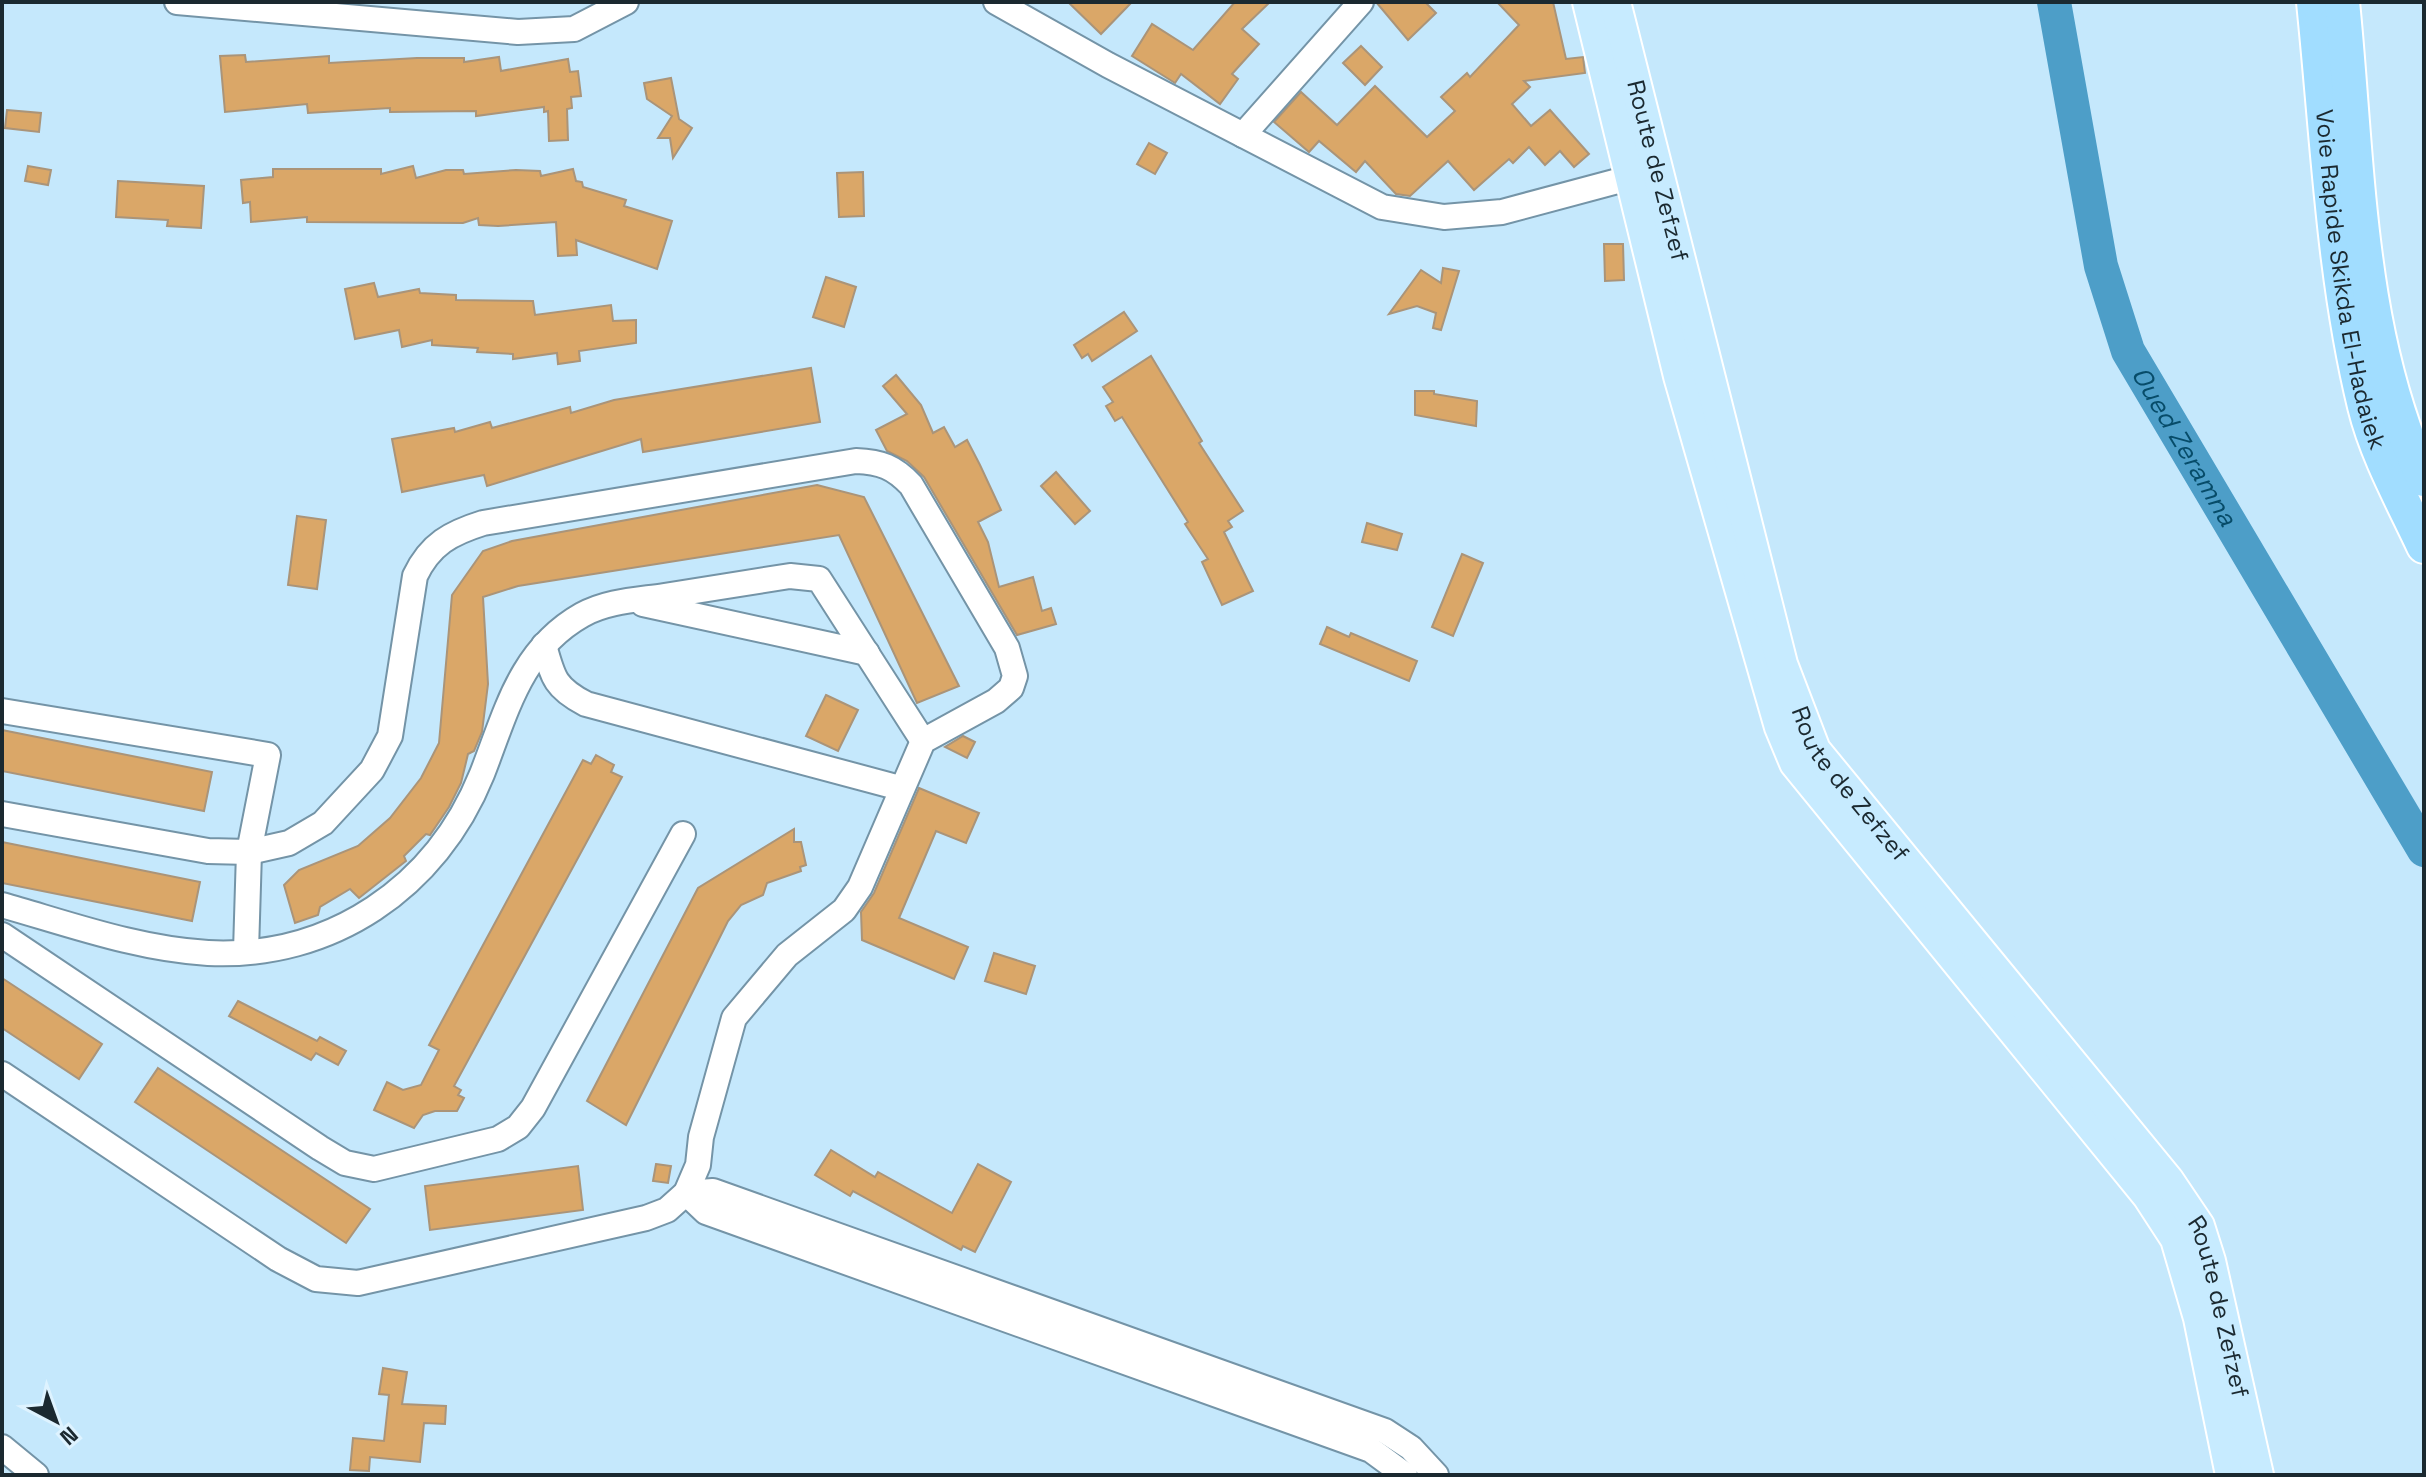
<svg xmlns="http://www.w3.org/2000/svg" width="2426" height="1477" font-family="'Space Grotesk',sans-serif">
<rect width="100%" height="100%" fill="#c5e8fc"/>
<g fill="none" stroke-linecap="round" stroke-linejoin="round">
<!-- river -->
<path stroke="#4d9ec8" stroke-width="34" id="s1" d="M2054,2L2101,266L2128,351L2424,850"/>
</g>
<!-- building -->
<g fill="#daa768" stroke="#aa9479" stroke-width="2">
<path d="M1068,2H1132L1101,34Z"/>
<path d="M1235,2H1270L1242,29L1259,44L1232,74L1238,79L1220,104L1181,74L1175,83L1132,56L1152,24L1193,50Z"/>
<path d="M1376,2H1425L1436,13L1408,40Z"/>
<path d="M1497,2H1553L1566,59L1583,57L1585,73L1524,81L1530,87L1512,104L1531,126L1550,110L1589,154L1574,167L1560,151L1545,165L1529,147L1513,163L1509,159L1474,190L1448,161L1410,196L1396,194L1365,161L1356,172L1319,141L1309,152L1274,122L1301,92L1337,125L1375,86L1427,137L1455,111L1441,97L1467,73L1470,77L1519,25Z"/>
<path d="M1361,46L1382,67L1365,85L1343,63Z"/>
<path d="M245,55L246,62L329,56V63L417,58H464V62L499,57L501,71L568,59L570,72L578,71L581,96L571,97L572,108L567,109L568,140L549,141L548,111L544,112V107L476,116V111L390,112V108L308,113L307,104L225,112L220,56Z"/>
<path d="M671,78L679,119L692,128L673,158L670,138H658L672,116L647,99L644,83Z"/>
<path d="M7,110L41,113L39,132L5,128Z"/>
<path d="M1149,143L1167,153L1155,174L1137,164Z"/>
<path d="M28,166L51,170L48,185L25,181Z"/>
<path d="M413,166L416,178L446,170H463L464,174L516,170L540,171L541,176L573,169L576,181L582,182L583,187L626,200L624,206L672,221L657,269L576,240L577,255L558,256L556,222L498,226L479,225L478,218L463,223L307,222V217L251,222L250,202L243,203L241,180L273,177V169H381V174Z"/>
<path d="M863,172L864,216L839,217L837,173Z"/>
<path d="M118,181L204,186L201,228L167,226L168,220L116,217Z"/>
<path d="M1604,244H1623L1624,280L1605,281Z"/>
<path d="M1443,268L1459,271L1441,330L1433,328L1436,313L1417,306L1389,314L1421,270L1441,283Z"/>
<path d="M826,277L856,287L844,327L813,317Z"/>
<path d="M374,283L378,297L419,289L420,293L456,295V300L533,301L535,315L611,305L613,321L636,320V343L579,351L580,361L558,364L557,353L513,359V354L477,352L478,348L432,345V340L402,347L399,330L355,339L345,289Z"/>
<path d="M1124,312L1137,331L1092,361L1088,354L1082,358L1074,345Z"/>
<path d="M1151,356L1202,441L1199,443L1243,511L1228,521L1232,527L1224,532L1253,591L1222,605L1202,562L1208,559L1185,524L1188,522L1122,417L1115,421L1106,406L1113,402L1103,387Z"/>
<path d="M811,368L820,422L643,452L641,439L487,486L484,475L402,492L392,439L454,428L455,432L490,422L492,428L570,407L571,413L614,400Z"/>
<path d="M896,375L921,405L933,433L944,427L955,447L967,440L980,465L1001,510L978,522L988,542L999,587L1033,577L1042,611L1051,608L1056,624L1017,635L924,477L907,461L887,451L876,430L907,414L883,386Z"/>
<path d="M1415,391H1434V394L1477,401L1476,426L1415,415Z"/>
<path d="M1056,472L1090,511L1075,524L1041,486Z"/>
<path d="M817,485L864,497L959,686L917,703L839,535L518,586L483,597L488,684L482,732L474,751L468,754L461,783L449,807L430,835L426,834L404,856L406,861L359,898L350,889L320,907L318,915L295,923L284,885L299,870L358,846L390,818L421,778L439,743L452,595L483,551L512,541Z"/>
<path d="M297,516L326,520L317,589L288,585Z"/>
<path d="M1367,523L1402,534L1397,550L1362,542Z"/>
<path d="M1462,554L1483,563L1453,636L1432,627Z"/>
<path d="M1327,627L1349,637L1351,633L1417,661L1409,681L1320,644Z"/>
<path d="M826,695L858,710L838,751L806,736Z"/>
<path d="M2,730L212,772L204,811L2,771Z"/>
<path d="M963,736L975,742L967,758L945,747Z"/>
<path d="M596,755L614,765L611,772L622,777L454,1086L461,1090L458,1095L464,1098L457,1111H435L423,1115L414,1128L374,1110L387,1082L403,1090L421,1085L439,1050L429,1045L583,760L591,764Z"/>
<path d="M919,788L979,813L966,843L936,831L899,918L968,947L954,979L862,940L861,912L874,893Z"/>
<path d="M794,829V842H801L806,865L800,867L801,871L767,883L763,895L741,905L728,921L626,1125L587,1101L698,888Z"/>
<path d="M2,842L200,882L192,921L2,883Z"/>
<path d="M994,953L1035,966L1026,994L985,981Z"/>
<path d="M2,978L102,1044L79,1079L2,1028Z"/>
<path d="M238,1001L317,1041L320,1037L346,1051L338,1065L316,1053L311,1060L229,1016Z"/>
<path d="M158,1068L370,1209L346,1243L135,1102Z"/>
<path d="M831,1150L875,1177L878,1172L952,1213L978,1164L1011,1182L975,1252L963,1246L961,1250L853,1191L850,1196L815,1175Z"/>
<path d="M656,1164L671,1166L668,1183L653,1181Z"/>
<path d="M578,1166L583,1210L430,1230L425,1186Z"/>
<path d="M383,1368L407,1372L402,1404L446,1406L445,1424L424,1423L420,1462L370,1457L369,1471L350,1470L353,1438L384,1441L389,1395L379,1394Z"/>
</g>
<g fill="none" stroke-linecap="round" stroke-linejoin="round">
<!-- minor casing -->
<g stroke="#7494a7" stroke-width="28">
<g id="minor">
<path d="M177,2L518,32L574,29L626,2"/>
<path d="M996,2L1108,65L1382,207L1444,217L1502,212L1629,178"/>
<path d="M1243,135L1361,2"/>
<path d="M643,604L867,653"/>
<path d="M544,645C553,678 555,688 586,704L900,788"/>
<path d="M2,711L268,755L249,852L246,951"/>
<path d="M2,814L208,851L249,852L289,843L323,823L372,770L390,736L415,576C430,544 451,533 483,523L856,461C881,462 894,467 911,485L1007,648L1015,676L1011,688L996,701L923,741L860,887L844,910L787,955L734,1018L701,1137L698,1165L686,1193L667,1210L646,1218L358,1283L316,1279L278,1259L2,1074"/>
<path d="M2,905C69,924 138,949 208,953C331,959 436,888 482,774C506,713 520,650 582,615C607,601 637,600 664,596C706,589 748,583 790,576L819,579L923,741"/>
<path d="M2,935L320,1148L345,1163L374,1169L498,1139L518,1127L533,1108L683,834"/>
<path d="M686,1193L713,1191L1385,1431L1411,1448L1436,1475"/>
<path d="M686,1193L706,1212L1371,1450L1405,1475"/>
<path d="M2,1447L36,1475"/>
</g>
</g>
<!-- major casing -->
<g stroke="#fff" stroke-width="34">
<g id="major">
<path d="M1588,2L1679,376L1780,727L1795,763L2148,1196L2176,1239L2199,1318L2231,1475"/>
<path id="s2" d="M1615,2L1782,664L1815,750L2168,1180L2199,1226L2210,1261L2258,1475"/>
</g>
</g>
<!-- highway casing -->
<g stroke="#fff" stroke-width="38">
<g id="highway">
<path id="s3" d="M2314,2C2328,136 2333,275 2365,406C2377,455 2403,501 2424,546"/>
<path d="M2342,2C2358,160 2356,332 2424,479"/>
</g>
</g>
<!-- minor -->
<use href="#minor" stroke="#fff" stroke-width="24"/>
<!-- major -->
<use href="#major" stroke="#c7ebff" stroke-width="30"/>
<!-- highway -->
<use href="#highway" stroke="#a1ddff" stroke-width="34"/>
</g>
<g text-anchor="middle" stroke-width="8" stroke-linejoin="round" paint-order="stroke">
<!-- street labels -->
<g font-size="24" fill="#1b2930" stroke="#def3ff">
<text dy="8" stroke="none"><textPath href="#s2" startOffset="174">Route de Zefzef</textPath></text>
<text dy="8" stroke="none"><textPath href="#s3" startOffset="280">Voie Rapide Skikda El-Hadaiek</textPath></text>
<text dy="8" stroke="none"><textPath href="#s2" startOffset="822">Route de Zefzef</textPath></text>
<text dy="8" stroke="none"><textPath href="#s2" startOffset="1470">Route de Zefzef</textPath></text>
</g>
<!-- water labels -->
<g font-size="26" font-style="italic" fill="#074c69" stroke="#def3ff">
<text dy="9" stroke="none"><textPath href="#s1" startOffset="468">Oued Zeramna</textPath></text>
</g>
</g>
<!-- border -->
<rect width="2426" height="1477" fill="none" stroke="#1b2930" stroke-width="8"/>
<!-- north arrow -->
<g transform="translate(56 1421) rotate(139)" stroke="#def3ff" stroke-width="6" paint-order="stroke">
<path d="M0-6L14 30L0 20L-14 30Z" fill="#1b2930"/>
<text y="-12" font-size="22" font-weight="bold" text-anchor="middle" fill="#1b2930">N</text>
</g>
</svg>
